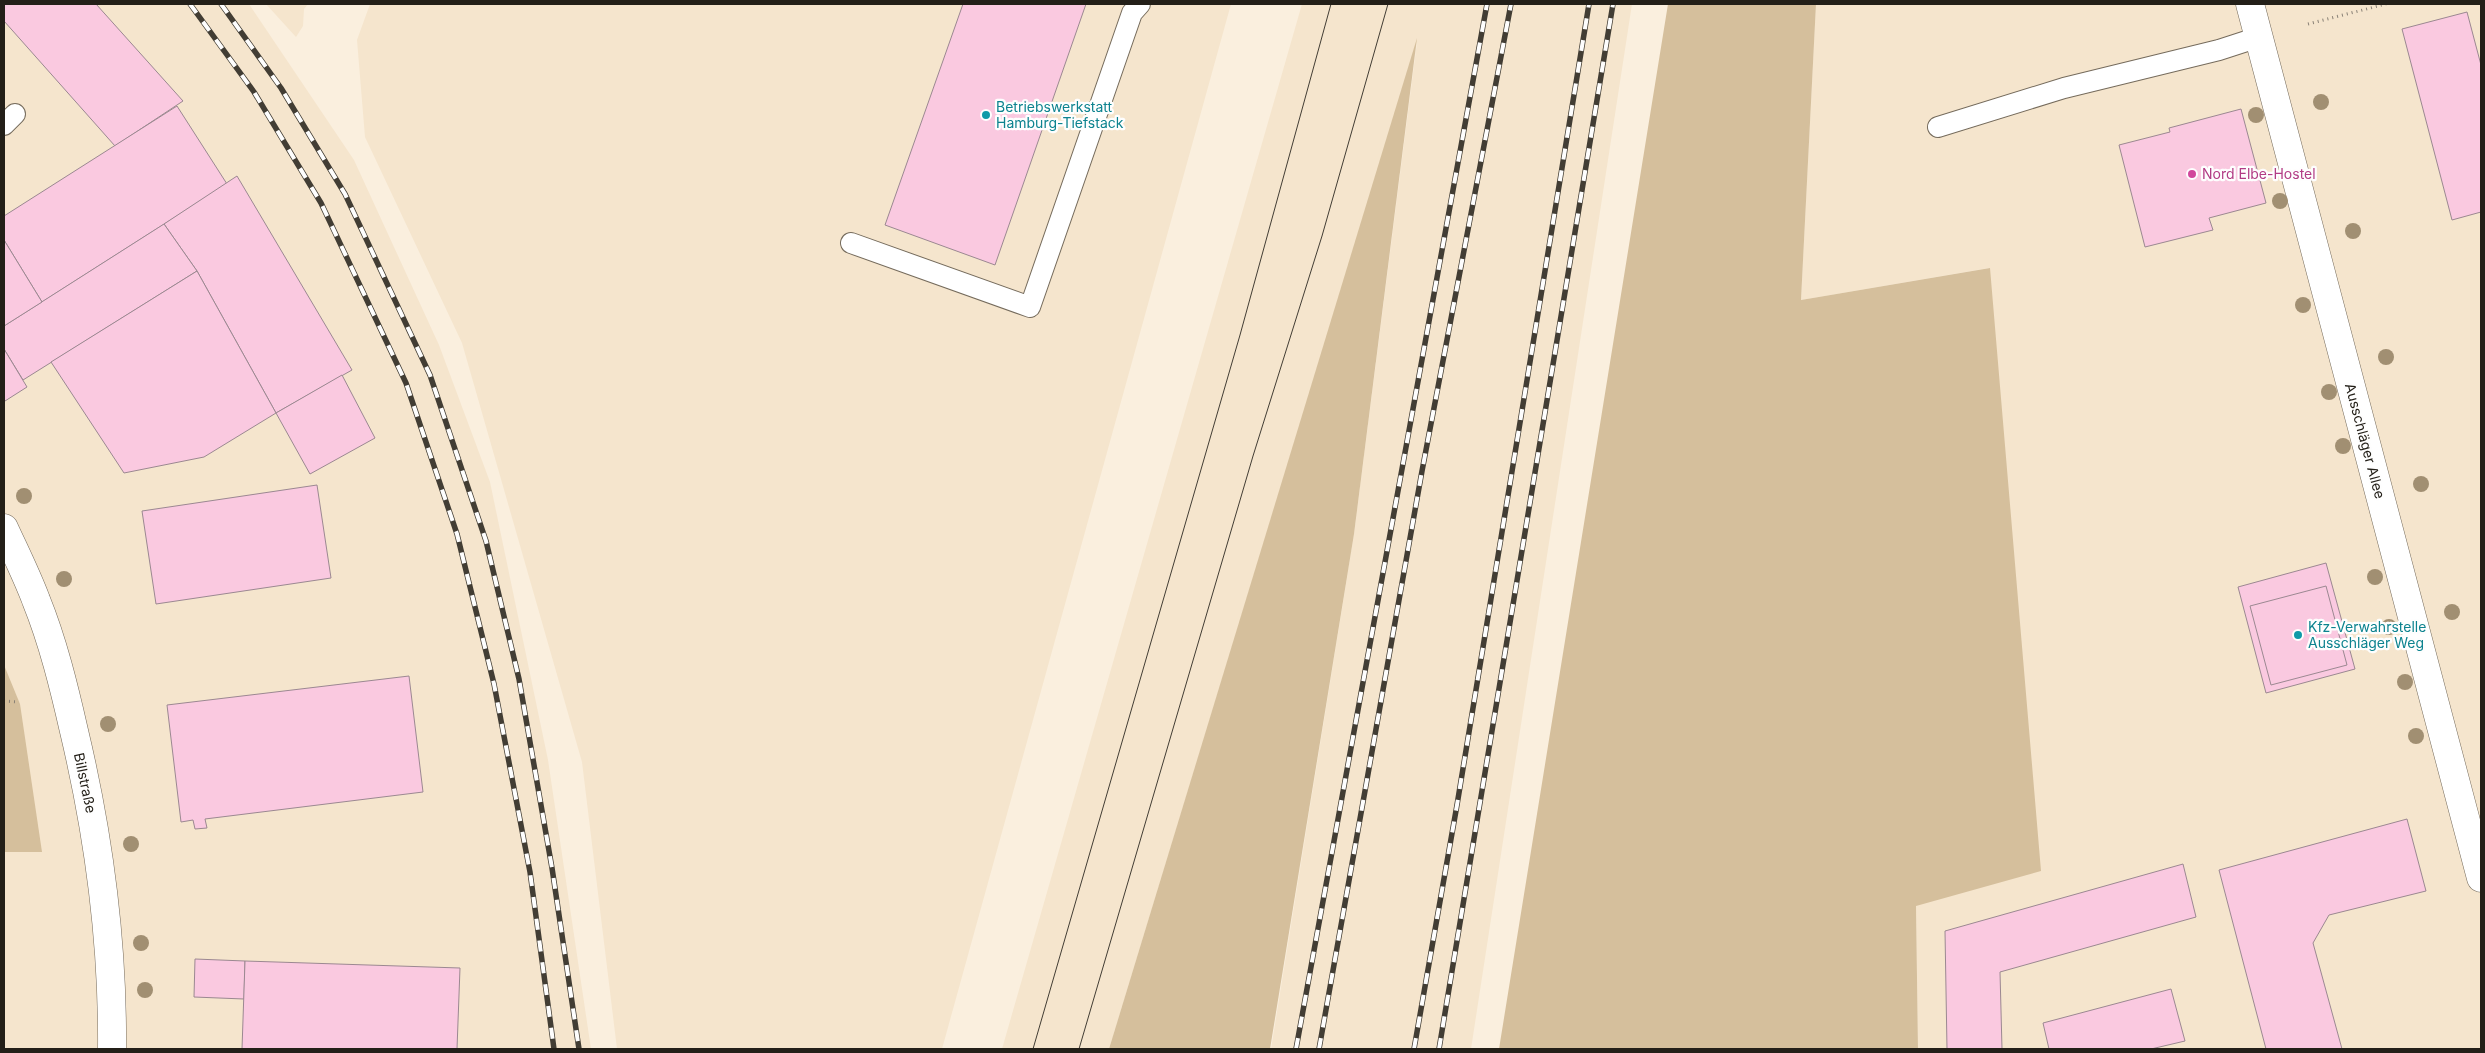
<svg xmlns="http://www.w3.org/2000/svg" width="2485" height="1053" font-family="Inter,sans-serif">
<rect width="100%" height="100%" fill="#faefde"/>
<!-- built -->
<g fill="#f5e5cd">
<path d="M4,4H249L354,160L439,345L490,482L548,760L591,1049H4Z"/>
<path d="M266,4H308L304,9L303,26L296,37Z"/>
<path d="M370,4H1231L942,1049H617L582,762L462,343L365,137L357,40Z"/>
<path d="M1302,4H1632L1471,1049H1271L1354,534L1417,42L1109,1049H1002Z"/>
<path d="M1816,4H2481V1049H1918L1916,906L1989,268L1801,300Z"/>
</g>
<!-- green -->
<g fill="#d5bf9c">
<path d="M1668,4H1816L1801,300L1990,268L2041,871L1916,906L1918,1049H1499Z"/>
<path d="M1417,38L1354,534L1270,1049H1109Z"/>
<path d="M4,665L20,704L42,852H4Z"/>
</g>
<!-- building -->
<g fill="#fac9e0" stroke="#9b8891">
<path d="M4,4H96L183,101L115,146L4,21Z"/>
<path d="M963,4H1086L995,265L885,225Z"/>
<path d="M2467,12L2481,65V212L2452,220L2402,29Z"/>
<path d="M177,106L227,184L42,302L4,240V216Z"/>
<path d="M2241,109L2266,203L2209,218L2213,230L2145,247L2119,145L2170,132L2169,128Z"/>
<path d="M237,176L352,370L276,413L197,271L164,224Z"/>
<path d="M164,224L197,271L23,380L4,349V326Z"/>
<path d="M4,240L42,302L4,326Z"/>
<path d="M197,271L276,413L204,457L124,473L51,362Z"/>
<path d="M4,349L27,387L5,401L4,399Z"/>
<path d="M342,375L375,438L310,474L276,413Z"/>
<path d="M317,485L331,578L156,604L142,511Z"/>
<path d="M2326,563L2355,669L2266,693L2238,587Z"/>
<path d="M2326,586L2347,665L2271,685L2250,606Z"/>
<path d="M409,676L423,792L205,819L207,828L195,829L193,820L181,822L167,705Z"/>
<path d="M2407,819L2426,891L2329,915L2313,943L2342,1049H2266L2219,870Z"/>
<path d="M2183,864L2196,917L2000,972L2002,1049H1947L1945,931Z"/>
<path d="M195,959L245,961L244,999L194,997Z"/>
<path d="M245,961L460,968L457,1049H242Z"/>
<path d="M2171,989L2185,1041L2151,1049H2049L2043,1023Z"/>
</g>
<g fill="none" stroke-linecap="round" stroke-linejoin="round">
<!-- service casing -->
<g stroke="#756b5c" stroke-width="22">
<g id="service">
<path d="M4,125L15,114"/>
<path d="M1938,127L2064,88L2219,50L2259,37"/>
<path d="M851,243L1030,307L1132,13L1140,4"/>
</g>
</g>
<!-- tertiary casing -->
<g stroke="#756b5c" stroke-width="29">
<g id="tertiary">
<path d="M2250,4L2481,878"/>
<path d="M4,528C15,552 27,576 36,600C53,642 64,687 74,731C99,836 113,941 112,1049"/>
</g>
</g>
<!-- path -->
<g stroke="#898176" stroke-width="3" stroke-dasharray="1 4" stroke-linecap="butt">
<path d="M2308,24L2386,4"/>
<path d="M4,701L19,702"/>
</g>
<!-- service -->
<use href="#service" stroke="#fff" stroke-width="20"/>
<!-- tertiary -->
<use href="#tertiary" stroke="#fff" stroke-width="28"/>
<!-- tram -->
<g stroke="#423d34" stroke-width="1">
<path d="M1033,1049L1240,335L1331,4"/>
<path d="M1079,1049L1253,456L1322,236L1388,4"/>
</g>
<!-- rail casing -->
<g stroke="#423d34" stroke-width="5.5">
<g id="rail">
<path d="M190,4L254,92L321,203L406,383L457,534L494,684L530,872L554,1049"/>
<path d="M221,4L281,88L345,194L430,375L486,541L519,679L552,868L579,1049"/>
<path d="M1296,1049L1487,4"/>
<path d="M1319,1049L1422,471L1511,4"/>
<path d="M1414,1049L1457,805L1589,4"/>
<path d="M1439,1049L1613,4"/>
</g>
</g>
<!-- rail -->
<use href="#rail" stroke="#fefefe" stroke-width="4" stroke-dasharray="11" stroke-linecap="butt"/>
</g>
<!-- trees -->
<g fill="#a18f72">
<circle cx="2321" cy="102" r="8"/>
<circle cx="2256" cy="115" r="8"/>
<circle cx="2280" cy="201" r="8"/>
<circle cx="2353" cy="231" r="8"/>
<circle cx="2303" cy="305" r="8"/>
<circle cx="2386" cy="357" r="8"/>
<circle cx="2329" cy="392" r="8"/>
<circle cx="2343" cy="446" r="8"/>
<circle cx="2421" cy="484" r="8"/>
<circle cx="24" cy="496" r="8"/>
<circle cx="2375" cy="577" r="8"/>
<circle cx="64" cy="579" r="8"/>
<circle cx="2452" cy="612" r="8"/>
<circle cx="2389" cy="627" r="8"/>
<circle cx="2405" cy="682" r="8"/>
<circle cx="108" cy="724" r="8"/>
<circle cx="2416" cy="736" r="8"/>
<circle cx="131" cy="844" r="8"/>
<circle cx="141" cy="943" r="8"/>
<circle cx="145" cy="990" r="8"/>
</g>
<!-- markers -->
<g fill="#0f9aa8" stroke="#fefefe" stroke-width="2">
<circle cx="986" cy="115" r="5"/>
<circle cx="2298" cy="635" r="5"/>
</g>
<circle fill="#d1479c" stroke="#fefefe" stroke-width="2" cx="2192" cy="174" r="5"/>
<g text-anchor="middle" stroke-width="4.5" stroke-linejoin="round" paint-order="stroke">
<!-- culture labels -->
<g font-size="14" fill="#0d838f" stroke="#fefefe" text-anchor="start">
<text x="996" y="112">Betriebswerkstatt<tspan x="996" dy="16">Hamburg-Tiefstack</tspan></text>
<text x="2308" y="632">Kfz-Verwahrstelle<tspan x="2308" dy="16">Ausschläger Weg</tspan></text>
</g>
<!-- hotel labels -->
<g font-size="14" fill="#b23c85" stroke="#fefefe" text-anchor="start">
<text x="2202" y="179">Nord Elbe-Hostel</text>
</g>
<!-- street labels -->
<g font-size="14" fill="#231f18" stroke="#fefefe">
<text transform="translate(2365 441) rotate(75)" y="5">Ausschläger Allee</text>
<text transform="translate(85 783) rotate(78)" y="5">Billstraße</text>
</g>
</g>
<!-- border -->
<rect width="2485" height="1053" fill="none" stroke="#231f18" stroke-width="10"/>
</svg>
